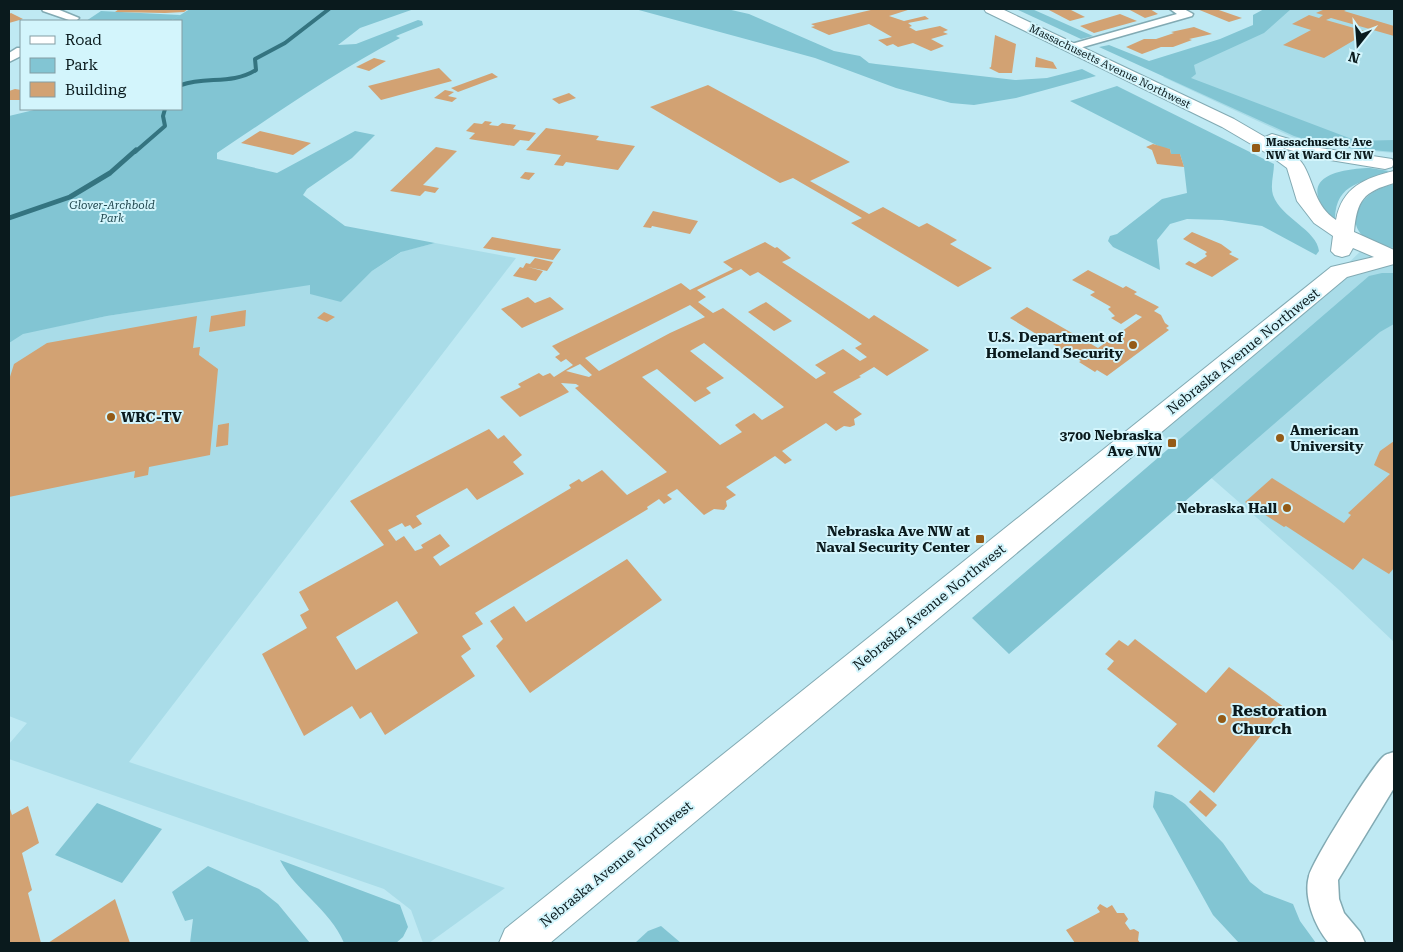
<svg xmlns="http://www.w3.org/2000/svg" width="1403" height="952" font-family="'Roboto Serif',serif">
<rect width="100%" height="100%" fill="#bfe9f3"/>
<!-- built -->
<g fill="#a9dce8">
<path d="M1281,9H1394V153L1349,149L1292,137L1163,77L1253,29Z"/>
<path d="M435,243L516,258L129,762L505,888L429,943H423L411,910L384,889L9,759V744L27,723L9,716V341L19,334L107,316L312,284L341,302L372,271L403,251Z"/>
<path d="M1365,247L1394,257V642L1338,589L1151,425L1339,272Z"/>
</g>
<!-- green -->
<g fill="#82c5d3">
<path d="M190,9H414L360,28L338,45L356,44L418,20L422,21L423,25L396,36L400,38C335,72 277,113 217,153V159L277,173L355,131L375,135L352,158L307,189L303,195L345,226L435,243L401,252L372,271L341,302L310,294V285L107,316L23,334L9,343V116L38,109H181V21H86L101,11L180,15L172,20Z"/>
<path d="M635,9H727L749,14L834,51L860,56L869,63L876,64L1015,80L1047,78L1082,69L1096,76L1016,98L974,105L951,103L896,88L815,58Z"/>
<path d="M1016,9H1032L1093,36L1081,39Z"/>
<path d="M1264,9H1291L1264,33L1194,65L1196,74L1191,78L1357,141L1394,140V152L1328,146L1294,136L1099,47L1109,45L1149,61L1220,39L1253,25V15Z"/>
<path d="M1117,86L1274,164C1274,174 1270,185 1273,195C1281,218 1317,230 1319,251L1316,255L1262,226L1222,220L1187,219L1170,224L1157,240L1160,270L1113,247L1108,241L1110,236L1117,234L1162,199L1187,193L1184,167L1180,154H1171L1170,149L1162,148L1070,101Z"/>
<path d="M1370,168L1389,171C1364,184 1336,181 1335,219L1332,218C1296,179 1334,169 1370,168Z"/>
<path d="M1394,184V248C1340,243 1345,195 1394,184Z"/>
<path d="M1382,273H1394V324L1380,332L1009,654L972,618L1369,276Z"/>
<path d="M1155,791L1172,795L1185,804L1223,843L1250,882L1264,893L1293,904L1300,921L1316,943H1239L1213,915L1153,807Z"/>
<path d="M97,803L162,829L122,883L55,855Z"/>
<path d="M280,860L400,905L408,927L403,937L396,943H344C330,909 296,892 280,860Z"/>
<path d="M208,866L259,889L278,904L310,943H190L193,919L185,921L172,892Z"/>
<path d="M661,926L681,943H635L648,931Z"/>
</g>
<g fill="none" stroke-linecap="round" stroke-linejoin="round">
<!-- stream-far1 -->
<g stroke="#347480" stroke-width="4">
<path d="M181,85C206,76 232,85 256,70L255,59L285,43L329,9"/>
<path d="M135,152L165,126L163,116L165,109"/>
</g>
<!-- stream -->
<path stroke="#347480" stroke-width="5" d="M9,218L70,197L110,173L136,150"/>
</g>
<!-- building -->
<g fill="#d2a273" fill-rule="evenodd">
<path d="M119,9H188L184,12L165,13L115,12Z"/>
<path d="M875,9H911L889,16L904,21L925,16L929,19L908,23L912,26L909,27L916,31L940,26L948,30L943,32L948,34L931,39L944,46L931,51L913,43L898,47L893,44L887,46L878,40L892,37L869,24L829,35L811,27L815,26L811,24Z"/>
<path d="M1047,9H1069L1085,17L1070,21Z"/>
<path d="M1128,9H1150L1158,14L1145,18Z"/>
<path d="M1197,9H1216L1242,18L1229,22Z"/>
<path d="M1325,9H1348L1344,11L1394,26V36L1331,18L1326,20L1368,32L1324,58L1283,45L1311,30L1292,24L1309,15L1319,18L1323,15L1316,13Z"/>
<path d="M11,13L23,19L9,23V14Z"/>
<path d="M1120,14L1137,21L1094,33L1080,26Z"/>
<path d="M1194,27L1212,34L1189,39L1192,40L1173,47H1161L1142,54L1126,47L1144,39H1156L1174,33L1171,32Z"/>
<path d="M995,35L1016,44L1012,73H999L989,68L991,67Z"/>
<path d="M1036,57L1053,62L1057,69L1035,67Z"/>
<path d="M374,58L386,61L369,71L356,67Z"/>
<path d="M439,68L452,81L381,100L368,86Z"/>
<path d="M492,73L498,77L458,92L451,88Z"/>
<path d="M708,85L850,162L810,181L869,214L883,207L919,227L927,223L957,240L950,244L992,268L958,287L851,223L862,218L793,178L780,183L650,107Z"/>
<path d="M15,89L21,90V100H9V91Z"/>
<path d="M445,90L454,92L448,96L457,98L452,102L434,98Z"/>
<path d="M569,93L576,98L559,104L552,99Z"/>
<path d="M485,121L492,122L489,125L498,126L502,123L516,125L513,129L536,133L529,141L520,140L514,146L469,139L475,133L466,131L474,123L482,124Z"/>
<path d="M546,128L599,136L596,140L635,146L618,170L566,162L563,166L554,165L561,155L526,150Z"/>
<path d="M260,131L311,143L293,155L241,143Z"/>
<path d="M1153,144L1170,149L1171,154H1180L1184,167L1157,164L1152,150L1146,147Z"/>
<path d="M436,147L457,151L423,185L439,188L435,193L425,191L420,196L390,191Z"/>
<path d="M525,172L535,173L529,180L520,178Z"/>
<path d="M653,211L698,221L690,234L652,226L651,228L643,227Z"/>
<path d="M1192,232L1221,244L1232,252L1229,254L1239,259L1212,277L1185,264L1189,261L1195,264L1207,256L1205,254L1207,252L1183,239Z"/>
<path d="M492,237L553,248L561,249L553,260L483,248Z"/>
<path d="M765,242L775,248L777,247L791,258L782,262L869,319L874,315L929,350L887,376L874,367L859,376L861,377L833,392L862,414L854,419L855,425L850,427L844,426L836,431L826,423L782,451L792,460L785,464L775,456L726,487L736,495L726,501L727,506L724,510L714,509L704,515L677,489L667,495L672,499L664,504L659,499L647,507L648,509L475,613L483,624L462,636L471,649L461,656L475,676L385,735L371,712L360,719L352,706L304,736L262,654L307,628L300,615L309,610L299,592L384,545L350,501L489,429L498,439L504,435L522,455L513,462L524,474L477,500L467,488L416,516L422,524L413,529L410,525L405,527L402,523L388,530L396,541L404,536L415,551L423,548L421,545L440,534L450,546L433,557L440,566L571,488L569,485L579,479L582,482L602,470L627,495L667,472L575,388L579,386L576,384L561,383L569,392L520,417L500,397L521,387L518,384L539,373L543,376L550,373L554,377L573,365L566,359L561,362L555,357L560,354L552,346L681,283L690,290L733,269L723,262ZM741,269L750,276L758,272L862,344L855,348L867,357L860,361L843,349L815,365L826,373L816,379L723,308L713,313L698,302L706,297L697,290ZM690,305L705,317L670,333L599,371L585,358ZM704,343L784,407L762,420L754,413L735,425L742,432L720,445L642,377L657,369L695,402L711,393L706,388L724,378L690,351ZM580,364L592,375L589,377L566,371ZM397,601L418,633L356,670L336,637Z"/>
<path d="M535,258L553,262L547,271L528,267L543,271L536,281L513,276L520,267L523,268L526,263L530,264Z"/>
<path d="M1088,270L1123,288L1126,286L1137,292L1134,294L1159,307L1154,311L1161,315L1165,323L1169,326L1166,328L1169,330L1107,376L1097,370L1095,372L1079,362L1081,361L1010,318L1027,307L1098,348L1142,317L1136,314L1121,324L1111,318L1115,316L1108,309L1111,307L1090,295L1095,292L1072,280Z"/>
<path d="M528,297L535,303L550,297L564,309L522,328L501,309Z"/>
<path d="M766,302L792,321L774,331L748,312Z"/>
<path d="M246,310L245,326L209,332L211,316Z"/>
<path d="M324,312L335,317L327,322L317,318Z"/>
<path d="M197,316L193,348L200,347L199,355L218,369L210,455L149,467L148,475L134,478L135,471L9,497V380L14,364L47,343Z"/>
<path d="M229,423L228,445L216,447L218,425Z"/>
<path d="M1394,441V568L1389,574L1363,558L1353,570L1286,526L1284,527L1245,502L1272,478L1344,523L1351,515L1348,513L1390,474L1374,465L1380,451Z"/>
<path d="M627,559L662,600L530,693L496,646L503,639L490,621L514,606L526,622Z"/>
<path d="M1135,639L1206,693L1229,667L1288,710L1285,714L1281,711L1214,793L1157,746L1177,724L1107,669L1114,661L1105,654L1119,640L1128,646Z"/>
<path d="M1200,790L1217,805L1206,817L1189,802Z"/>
<path d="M9,806L12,815L28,806L39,843L22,853L32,890L28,893L41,943H9Z"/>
<path d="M115,899L130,943H48Z"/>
<path d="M1100,904L1107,908L1112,905L1117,913H1124L1128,919L1125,923L1130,930L1134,929L1139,932L1138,940L1140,943H1075L1066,930L1100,912L1097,908Z"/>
</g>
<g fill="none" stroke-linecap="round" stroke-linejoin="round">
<!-- minor casing -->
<g stroke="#82aab3" stroke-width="3">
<g id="minor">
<path d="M42,9H57L79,18L77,20H69L43,11Z"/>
<path d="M1170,9H1184L1193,14L1192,16L1076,49L1072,51L1066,47L1068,45L1177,14Z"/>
<path d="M17,48H21V56L9,62V53Z"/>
<path d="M1394,752V788L1338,880L1339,899L1344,913L1360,932L1365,943H1329C1315,927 1303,897 1309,876C1313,860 1372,766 1384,756C1386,754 1391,753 1394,752Z"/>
</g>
</g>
<!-- primary casing -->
<g stroke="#82aab3" stroke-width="2">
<path id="primary" d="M984,9H1002L1234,119L1265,137L1272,134L1320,148L1392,159L1394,163L1392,167L1385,169L1318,158L1283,148C1290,153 1300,158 1304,166C1315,186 1315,206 1336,220C1342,187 1365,178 1394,171V183C1363,192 1357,200 1354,232L1394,250V264L1347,277L550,943H499L505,929L1331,267L1374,257L1353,248L1349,255L1342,257L1335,255L1331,251L1333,236L1314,223L1297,201L1287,168L1268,154L1222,127L986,12Z"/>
</g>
<!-- minor -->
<use href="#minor" fill="#fff" fill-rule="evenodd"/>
<!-- primary -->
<use href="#primary" fill="#fff" fill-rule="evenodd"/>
</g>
<!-- markers -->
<g fill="#945b17" stroke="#d3f5fc" stroke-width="2">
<rect x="1251" y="143" width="10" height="10" rx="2.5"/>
<circle cx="1133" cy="345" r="5"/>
<circle cx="111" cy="417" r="5"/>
<circle cx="1280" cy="438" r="5"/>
<rect x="1167" y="438" width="10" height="10" rx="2.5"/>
<circle cx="1287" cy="508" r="5"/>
<rect x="975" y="534" width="10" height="10" rx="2.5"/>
<circle cx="1222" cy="719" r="5"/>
</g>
<g text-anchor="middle" stroke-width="4" stroke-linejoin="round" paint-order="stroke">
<!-- far-street labels -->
<g font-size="11" fill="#0a1a1d" stroke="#d3f5fc">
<text transform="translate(1110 66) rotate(26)" y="4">Massachusetts Avenue Northwest</text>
</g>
<!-- far-poi labels -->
<g font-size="11" font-weight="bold" fill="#0a1a1d" stroke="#d3f5fc" text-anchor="start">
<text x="1266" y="146">Massachusetts Ave<tspan x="1266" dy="13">NW at Ward Cir NW</tspan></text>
</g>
<!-- far-park labels -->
<g font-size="11" font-style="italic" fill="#20464e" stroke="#d3f5fc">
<text x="112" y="209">Glover-Archbold<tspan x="112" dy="13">Park</tspan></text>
</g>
<!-- poi labels -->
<g font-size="14" font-weight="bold" fill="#0a1a1d" stroke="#d3f5fc" text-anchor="end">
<text x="1123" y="342">U.S. Department of<tspan x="1123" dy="16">Homeland Security</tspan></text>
<text x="121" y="422" text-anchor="start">WRC-TV</text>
<text x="1290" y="435" text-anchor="start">American<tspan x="1290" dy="16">University</tspan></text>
<text x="1162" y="440">3700 Nebraska<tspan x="1162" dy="16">Ave NW</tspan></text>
<text x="1277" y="513">Nebraska Hall</text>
<text x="970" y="536">Nebraska Ave NW at<tspan x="970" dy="16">Naval Security Center</tspan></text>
</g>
<!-- street labels -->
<g font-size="14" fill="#0a1a1d" stroke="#d3f5fc">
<text transform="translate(1243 351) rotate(-39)" y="5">Nebraska Avenue Northwest</text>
<text transform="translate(929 607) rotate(-39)" y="5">Nebraska Avenue Northwest</text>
<text transform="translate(616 864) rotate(-39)" y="5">Nebraska Avenue Northwest</text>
</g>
<!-- near-poi labels -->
<g font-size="16" font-weight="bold" fill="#0a1a1d" stroke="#d3f5fc" text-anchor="start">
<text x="1232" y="716">Restoration<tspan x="1232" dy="18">Church</tspan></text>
</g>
</g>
<!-- border -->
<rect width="1403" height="952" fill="none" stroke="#0a1a1d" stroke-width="20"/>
<!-- legend -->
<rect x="20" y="20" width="162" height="90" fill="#d3f5fc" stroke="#839da3"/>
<rect x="30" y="36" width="25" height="8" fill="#ffffff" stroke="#839da3"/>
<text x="65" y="45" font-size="15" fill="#0a1a1d">Road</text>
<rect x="30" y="58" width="25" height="15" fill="#82c5d3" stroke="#839da3"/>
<text x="65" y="70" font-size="15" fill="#0a1a1d">Park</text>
<rect x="30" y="82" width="25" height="15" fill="#d2a273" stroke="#839da3"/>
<text x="65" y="95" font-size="15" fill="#0a1a1d">Building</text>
<!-- north arrow -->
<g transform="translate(1358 45) rotate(197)" stroke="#d3f5fc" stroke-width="4" paint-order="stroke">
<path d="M0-4L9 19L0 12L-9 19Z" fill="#0a1a1d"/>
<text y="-8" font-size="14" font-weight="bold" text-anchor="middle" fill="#0a1a1d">N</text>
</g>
</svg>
